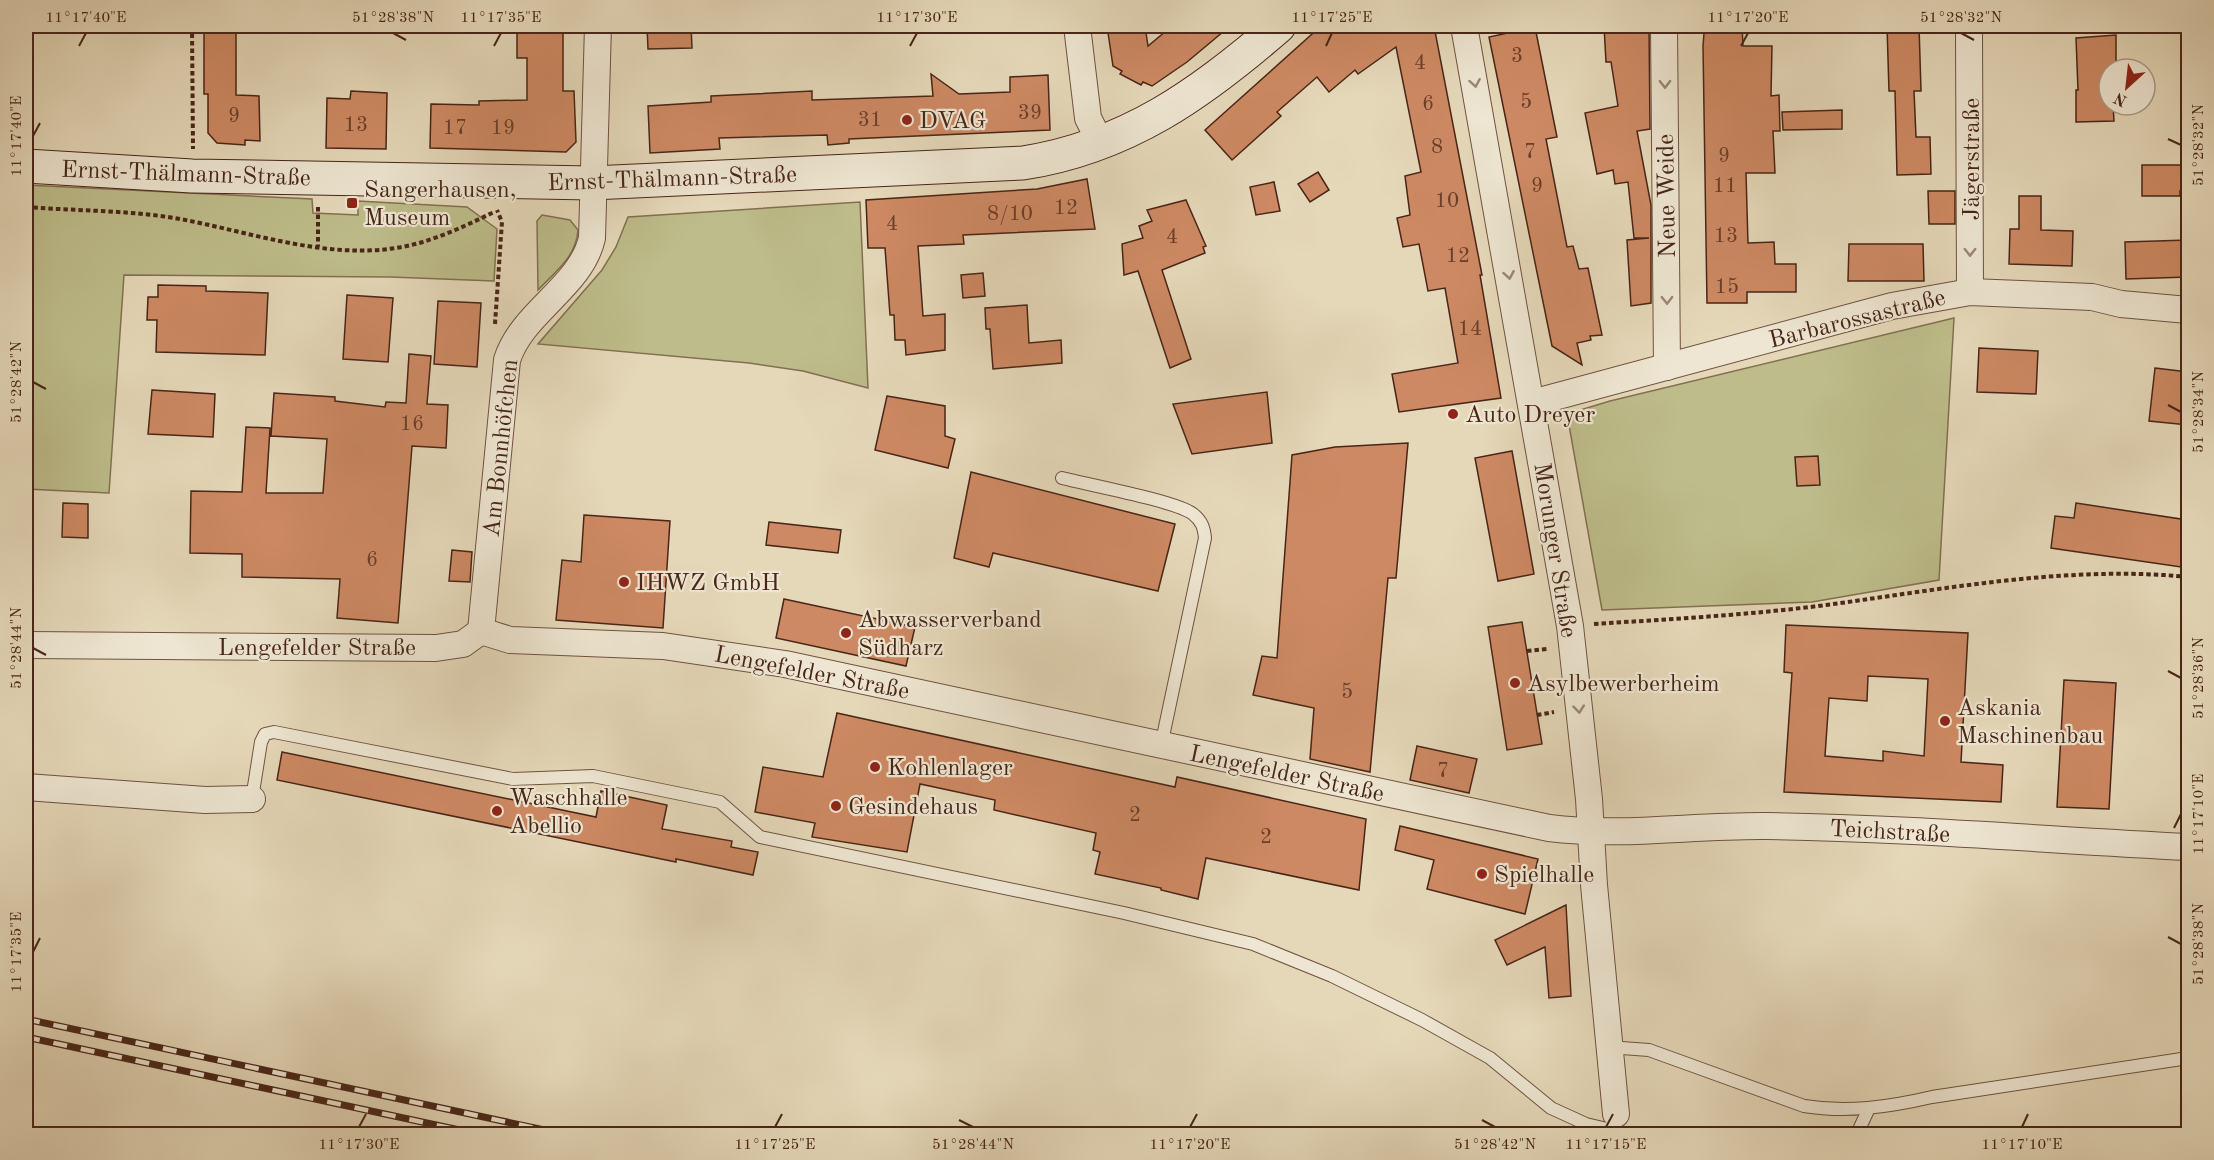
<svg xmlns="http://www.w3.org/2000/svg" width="2214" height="1160" font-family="'Old Standard TT',serif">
<rect width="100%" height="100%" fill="#e5d8b9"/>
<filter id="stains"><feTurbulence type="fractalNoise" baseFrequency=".00333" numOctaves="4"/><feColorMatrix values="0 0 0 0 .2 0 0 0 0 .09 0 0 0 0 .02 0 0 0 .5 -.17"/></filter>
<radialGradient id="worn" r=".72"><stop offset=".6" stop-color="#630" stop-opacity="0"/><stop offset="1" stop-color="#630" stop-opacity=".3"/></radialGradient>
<!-- green -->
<g fill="#bdbc8a" stroke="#827050" stroke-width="1.5">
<path d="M26,185L312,199L313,213L358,215V201L467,207L497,229L494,281L390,277L124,275L109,493L26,489Z"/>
<path d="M860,202L868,388L803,371L749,363L538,344L602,270L616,247L628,217Z"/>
<path d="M542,215L570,220L578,230C576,257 556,271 538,290L537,221Z"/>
<path d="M1954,318L1939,580L1812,602L1602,610L1567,414L1610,401Z"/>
</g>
<!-- building -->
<g fill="#cd8963" stroke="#482517" stroke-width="1.5" fill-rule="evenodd">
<path d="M204,26H236V95L259,96L260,141L245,140V145L217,143L208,133V94H204Z"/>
<path d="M517,26H563V91H574L576,142L566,152L430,148L431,104L479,105V101L527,100V58H517Z"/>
<path d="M647,26H691L692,48L648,49Z"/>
<path d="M1107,26H1145L1148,46L1172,26H1230L1187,62L1152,86L1143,82L1141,85L1120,74L1122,71L1113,66Z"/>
<path d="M1321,26H1434L1482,275H1480L1501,398L1399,412L1392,374L1458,363L1445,288L1428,291L1419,244L1403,247L1397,218L1410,215L1405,176L1421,172L1396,47L1358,74L1355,70L1329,92L1317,77L1277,112L1281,116L1232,160L1205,130Z"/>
<path d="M1604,26H1649L1650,129L1637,131L1651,205V303L1631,306L1627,240L1649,238H1634L1628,182L1615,184L1613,170L1597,174L1585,113L1618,106L1611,62H1606Z"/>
<path d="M1715,26H1742L1743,46H1772L1771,96L1779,95L1780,131H1773L1775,173H1746L1748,243L1774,242L1775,264H1796V292H1747V303H1707L1703,46L1704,33L1715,32Z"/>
<path d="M1887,26H1919L1921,91H1914L1916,137H1930L1931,174L1897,175L1895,91H1889Z"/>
<path d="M1535,27L1557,137L1546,139L1567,247L1573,246L1579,269L1588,268L1602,335L1590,336L1591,340L1577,343L1582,365L1552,346L1489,37Z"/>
<path d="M2116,35V69H2109V105H2113L2114,121L2076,122V90H2078L2076,38Z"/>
<path d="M931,74L959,94L1010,92V77L1048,75L1050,130L849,139V143L828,145L827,135L719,138L720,149L650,153L648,106L711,102V96L812,91V100L933,96Z"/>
<path d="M351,91L387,93L386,149L326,148L327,98L350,99Z"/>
<path d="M1842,110V129L1783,130L1782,112Z"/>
<path d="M2142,165H2188V190L2180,191V196H2142Z"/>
<path d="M1318,172L1329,190L1310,202L1298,184Z"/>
<path d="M1087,179L1095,229L963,235L964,244L918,246L923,316L945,314V350L906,355L905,340H895L894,315H890L885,248H868L866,200L1037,189Z"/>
<path d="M1274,182L1280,211L1256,215L1250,187Z"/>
<path d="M1928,191H1955V224H1929Z"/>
<path d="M2019,196H2041V230L2073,231L2072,266L2009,264L2010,229H2019Z"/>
<path d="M1186,200L1206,246L1203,247L1205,253L1162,270L1191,359L1170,368L1138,271L1124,275L1122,244L1143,238L1139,226L1152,221L1147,210Z"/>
<path d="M2188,240V277L2126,279L2125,242Z"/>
<path d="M1849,244H1923L1924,281H1848Z"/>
<path d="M983,273L985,296L963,298L961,275Z"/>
<path d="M158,285L206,286V291L268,293L265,355L156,352L157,320H147L148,297H158Z"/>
<path d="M347,295L393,298L388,362L343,359Z"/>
<path d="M438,301L481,303L477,367L434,364Z"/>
<path d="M1027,305L1029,343L1061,340L1062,363L993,369L990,329H986L985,308Z"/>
<path d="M1979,348L2038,351L2036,394L1977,392Z"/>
<path d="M409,354L431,356L427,404L448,405L446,448L412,446L398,623L337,618L340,579L242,577V554L190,553L191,491L242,492L246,427L270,428L266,493H323L327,439L271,436L274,393L335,397V401L385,407L386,402L406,403Z"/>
<path d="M2155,368L2188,372V425L2149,421Z"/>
<path d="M152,390L215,394L213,437L148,434Z"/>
<path d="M1267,392L1272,443L1192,454L1173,404Z"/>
<path d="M887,396L945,406V436L955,439L948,468L875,450Z"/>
<path d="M1408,443L1396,578H1388L1370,772L1310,759L1314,708L1253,695L1262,656L1277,658L1292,455L1335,447Z"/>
<path d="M1512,451L1534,574L1498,581L1475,458Z"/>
<path d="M1818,456L1820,485L1797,486L1795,457Z"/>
<path d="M971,472L1175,524L1158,591L993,553L989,567L954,558Z"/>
<path d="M63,503L88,504V538L62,537Z"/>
<path d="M2076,503L2187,520L2181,567L2051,548L2055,516L2074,518Z"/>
<path d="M584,515L670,521L663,628L556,620L562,560L581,562Z"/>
<path d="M769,522L841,530L838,553L766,545Z"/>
<path d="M452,550L472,552L470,582L449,581Z"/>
<path d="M784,599L915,627L906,666L776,638Z"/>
<path d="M1522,622L1542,744L1507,750L1488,627Z"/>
<path d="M1786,625L1968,633L1961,762L2003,765L2001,802L1784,792L1792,673L1784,672ZM1868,676L1928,679L1924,756L1883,751V761L1825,756L1829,698L1867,701Z"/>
<path d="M2064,680L2116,683L2109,809L2057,807Z"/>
<path d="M837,713L1175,787L1177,777L1366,819L1359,890L1206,858L1198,899L1161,890V888L1095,874L1100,852L1093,850L1096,833L994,810L995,800L920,784L907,852L812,837L815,823L755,812L763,767L823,777Z"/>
<path d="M1417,746L1477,759L1469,793L1410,780Z"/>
<path d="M282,752L596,817L601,791L667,805L662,829L732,841L731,847L758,852L753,875L676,859V862L277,780Z"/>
<path d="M1400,826L1538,859L1525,914L1427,889L1434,860L1395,850Z"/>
<path d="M1566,905L1571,996L1549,998L1545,947L1507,965L1495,940Z"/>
</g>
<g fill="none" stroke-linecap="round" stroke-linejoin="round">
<!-- lane casing -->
<g stroke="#6f5240" stroke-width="14">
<g id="lane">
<path d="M1062,478C1089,485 1176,501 1193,514C1202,521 1204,528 1205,538L1161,746"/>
<path d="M252,799L261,742L265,734L274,732L513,779L593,776L720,802L760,837L1124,913L1253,944L1332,976L1422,1020L1490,1058L1551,1108L1586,1124L1628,1134"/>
<path d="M1608,1047L1649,1050L1804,1106C1847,1113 1889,1107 1932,1097L2188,1058"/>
<path d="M1857,1134L1869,1108"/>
</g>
</g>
<!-- street casing -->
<g stroke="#6f5240" stroke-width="28">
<g id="street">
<path d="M1077,26L1088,118L1101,144"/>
<path d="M1464,26L1570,626L1589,799L1594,885L1616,1114"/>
<path d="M1664,26L1667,367"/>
<path d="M1969,26L1970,292"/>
<path d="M1532,403L1892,306L1970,292L2092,297L2121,304L2188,310"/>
<path d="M481,631L510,640L663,646L785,664L1549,828C1621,837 1694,825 1767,826C1907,828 2048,840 2188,847"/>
<path d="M481,631L507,360C522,312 581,287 592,238L598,26"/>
<path d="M26,645L436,648L463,644L481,631"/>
<path d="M26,787L205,800L252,799"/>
</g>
</g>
<!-- secondary casing -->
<g stroke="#482517" stroke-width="35">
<path id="secondary" d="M26,166L192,176L592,183L1023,163C1127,147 1202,93 1279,26"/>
</g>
<!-- path -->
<g stroke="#482517" stroke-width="4" stroke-dasharray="4.5 3" stroke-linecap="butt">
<path d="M192,26L193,149"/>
<path d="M26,207C76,211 130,210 180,219C250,232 324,259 396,248C430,243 463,227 494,212"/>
<path d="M318,207V246"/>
<path d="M495,324L502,222L497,210"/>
<path d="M1594,624C1672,619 1749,615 1826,605C1945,589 2068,565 2188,577"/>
<path d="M1527,651L1547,649"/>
<path d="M1537,715L1554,712"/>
</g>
<!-- lane -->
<use href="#lane" stroke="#eee6d2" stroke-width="12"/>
<!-- street -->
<use href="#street" stroke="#eee6d2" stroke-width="26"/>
<!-- secondary -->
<use href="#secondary" stroke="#eee6d2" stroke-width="33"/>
<!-- rail casing -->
<g stroke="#482517" stroke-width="7">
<g id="rail">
<path d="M26,1019L563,1134"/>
<path d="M26,1037L478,1134"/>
</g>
</g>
<!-- rail -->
<use href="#rail" stroke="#eee6d2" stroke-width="4.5" stroke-dasharray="14" stroke-linecap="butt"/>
</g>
<!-- one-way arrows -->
<defs><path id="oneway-chevron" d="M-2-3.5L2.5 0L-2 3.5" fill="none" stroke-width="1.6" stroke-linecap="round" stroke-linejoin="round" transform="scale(1.5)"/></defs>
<g stroke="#9b8674">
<use href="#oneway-chevron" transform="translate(1475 83) rotate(80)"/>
<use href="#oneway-chevron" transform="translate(1665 84) rotate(89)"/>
<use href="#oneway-chevron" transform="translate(1970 252) rotate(90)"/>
<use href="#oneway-chevron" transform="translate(1509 275) rotate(80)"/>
<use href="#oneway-chevron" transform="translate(1667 300) rotate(89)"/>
<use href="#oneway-chevron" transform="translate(1579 709) rotate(84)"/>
</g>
<!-- ticks -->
<path fill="none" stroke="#482517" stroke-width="2" d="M393,33L406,40M1961,33L1974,40M79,46L86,33M494,46L501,33M910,46L917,33M1326,46L1332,33M1741,46L1748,33M33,136L40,123M2168,139L2181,145M33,382L46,389M2168,405L2181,412M33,648L46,655M2168,671L2181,678M2174,828L2181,814M2168,937L2181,944M33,952L40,938M959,1120L973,1127M1482,1120L1495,1127M359,1127L366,1114M775,1127L782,1114M1190,1127L1197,1114M1606,1127L1613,1114M2022,1127L2028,1114"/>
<!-- markers -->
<g fill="#8f2418" stroke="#eee6d2" stroke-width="2">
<circle cx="907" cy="120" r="6"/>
<rect x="346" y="197" width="12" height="12" rx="3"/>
<circle cx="1453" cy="414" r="6"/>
<circle cx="624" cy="582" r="6"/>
<circle cx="846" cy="633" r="6"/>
<circle cx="1515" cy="683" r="6"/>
<circle cx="1945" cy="721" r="6"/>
<circle cx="875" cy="767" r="6"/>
<circle cx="836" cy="806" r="6"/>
<circle cx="497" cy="811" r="6"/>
<circle cx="1482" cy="874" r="6"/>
</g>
<g text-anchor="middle" stroke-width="4.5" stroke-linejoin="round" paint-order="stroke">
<!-- number labels -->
<g font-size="21" fill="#693e2a">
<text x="1517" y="62">3</text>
<text x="1420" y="69">4</text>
<text x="1526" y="108">5</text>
<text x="1428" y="110">6</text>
<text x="1030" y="119">39</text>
<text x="234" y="122">9</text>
<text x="870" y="126">31</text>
<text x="356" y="131">13</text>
<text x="455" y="134">17</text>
<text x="503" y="134">19</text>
<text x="1437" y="153">8</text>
<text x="1530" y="158">7</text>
<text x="1724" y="162">9</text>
<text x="1537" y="192">9</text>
<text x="1725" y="192">11</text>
<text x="1447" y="207">10</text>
<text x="1066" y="214">12</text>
<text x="1010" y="220">8/10</text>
<text x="892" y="230">4</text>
<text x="1726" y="242">13</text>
<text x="1172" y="243">4</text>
<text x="1458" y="262">12</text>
<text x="1727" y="293">15</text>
<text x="1470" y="335">14</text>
<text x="412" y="430">16</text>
<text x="372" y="566">6</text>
<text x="1347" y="698">5</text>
<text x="1443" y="777">7</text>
<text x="1135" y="821">2</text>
<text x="1266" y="843">2</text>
</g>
<!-- poi labels -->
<g font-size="24" fill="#482517" stroke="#eee6d2" text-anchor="start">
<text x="919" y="128">DVAG</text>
<text x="364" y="197">Sangerhausen,<tspan x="364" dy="28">Museum</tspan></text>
<text x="1465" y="422">Auto Dreyer</text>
<text x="636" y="590">IHWZ GmbH</text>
<text x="858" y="627">Abwasserverband<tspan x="858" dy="28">Südharz</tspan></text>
<text x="1527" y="691">Asylbewerberheim</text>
<text x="1957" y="715">Askania<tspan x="1957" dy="28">Maschinenbau</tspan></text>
<text x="887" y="775">Kohlenlager</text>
<text x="509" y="805">Waschhalle<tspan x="509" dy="28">Abellio</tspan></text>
<text x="848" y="814">Gesindehaus</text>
<text x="1494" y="882">Spielhalle</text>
</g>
<!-- street labels -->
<g font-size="24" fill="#482517" stroke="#eee6d2">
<text transform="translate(1971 159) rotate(-90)" y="8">Jägerstraße</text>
<text transform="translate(186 173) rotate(2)" y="8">Ernst-Thälmann-Straße</text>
<text transform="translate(672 178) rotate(-2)" y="8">Ernst-Thälmann-Straße</text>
<text transform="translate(1666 196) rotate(-91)" y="8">Neue Weide</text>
<text transform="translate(1857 318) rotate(-14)" y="8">Barbarossastraße</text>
<text transform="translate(500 448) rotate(-84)" y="8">Am Bonnhöfchen</text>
<text transform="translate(1556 550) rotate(81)" y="8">Morunger Straße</text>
<text x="317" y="655">Lengefelder Straße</text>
<text transform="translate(812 672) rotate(11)" y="8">Lengefelder Straße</text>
<text transform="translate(1287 773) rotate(12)" y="8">Lengefelder Straße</text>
<text transform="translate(1890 831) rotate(3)" y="8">Teichstraße</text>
</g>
</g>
<!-- margin -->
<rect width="2214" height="1160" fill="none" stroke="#e5d8b9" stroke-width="66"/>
<!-- north arrow -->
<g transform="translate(2127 87) rotate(207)"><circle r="28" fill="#eee6d2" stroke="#ac9987" stroke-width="1.5"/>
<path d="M0-4.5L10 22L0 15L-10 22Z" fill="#8f2418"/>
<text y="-9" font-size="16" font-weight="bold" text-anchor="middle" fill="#482517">N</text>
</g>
<rect x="33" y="33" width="2148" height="1094" fill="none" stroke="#482517" stroke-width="2"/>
<g font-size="15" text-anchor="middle" fill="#482517">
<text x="86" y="22">11°17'40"E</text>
<text x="393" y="22">51°28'38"N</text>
<text x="501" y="22">11°17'35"E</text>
<text x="917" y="22">11°17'30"E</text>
<text x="1332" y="22">11°17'25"E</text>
<text x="1748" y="22">11°17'20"E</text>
<text x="1961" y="22">51°28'32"N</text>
<text transform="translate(16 136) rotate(-90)" y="5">11°17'40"E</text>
<text transform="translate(2198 145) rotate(-90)" y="5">51°28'32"N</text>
<text transform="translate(16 382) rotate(-90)" y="5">51°28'42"N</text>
<text transform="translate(2198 412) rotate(-90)" y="5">51°28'34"N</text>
<text transform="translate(16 648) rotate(-90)" y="5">51°28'44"N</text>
<text transform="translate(2198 678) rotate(-90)" y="5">51°28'36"N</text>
<text transform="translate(2198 814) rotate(-90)" y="5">11°17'10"E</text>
<text transform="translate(2198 944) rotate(-90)" y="5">51°28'38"N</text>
<text transform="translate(16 952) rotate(-90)" y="5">11°17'35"E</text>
<text x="359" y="1149">11°17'30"E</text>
<text x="775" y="1149">11°17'25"E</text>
<text x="973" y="1149">51°28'44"N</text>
<text x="1190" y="1149">11°17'20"E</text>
<text x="1495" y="1149">51°28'42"N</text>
<text x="1606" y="1149">11°17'15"E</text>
<text x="2022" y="1149">11°17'10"E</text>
</g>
<rect width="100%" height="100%" filter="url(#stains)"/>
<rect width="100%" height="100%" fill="url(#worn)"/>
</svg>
